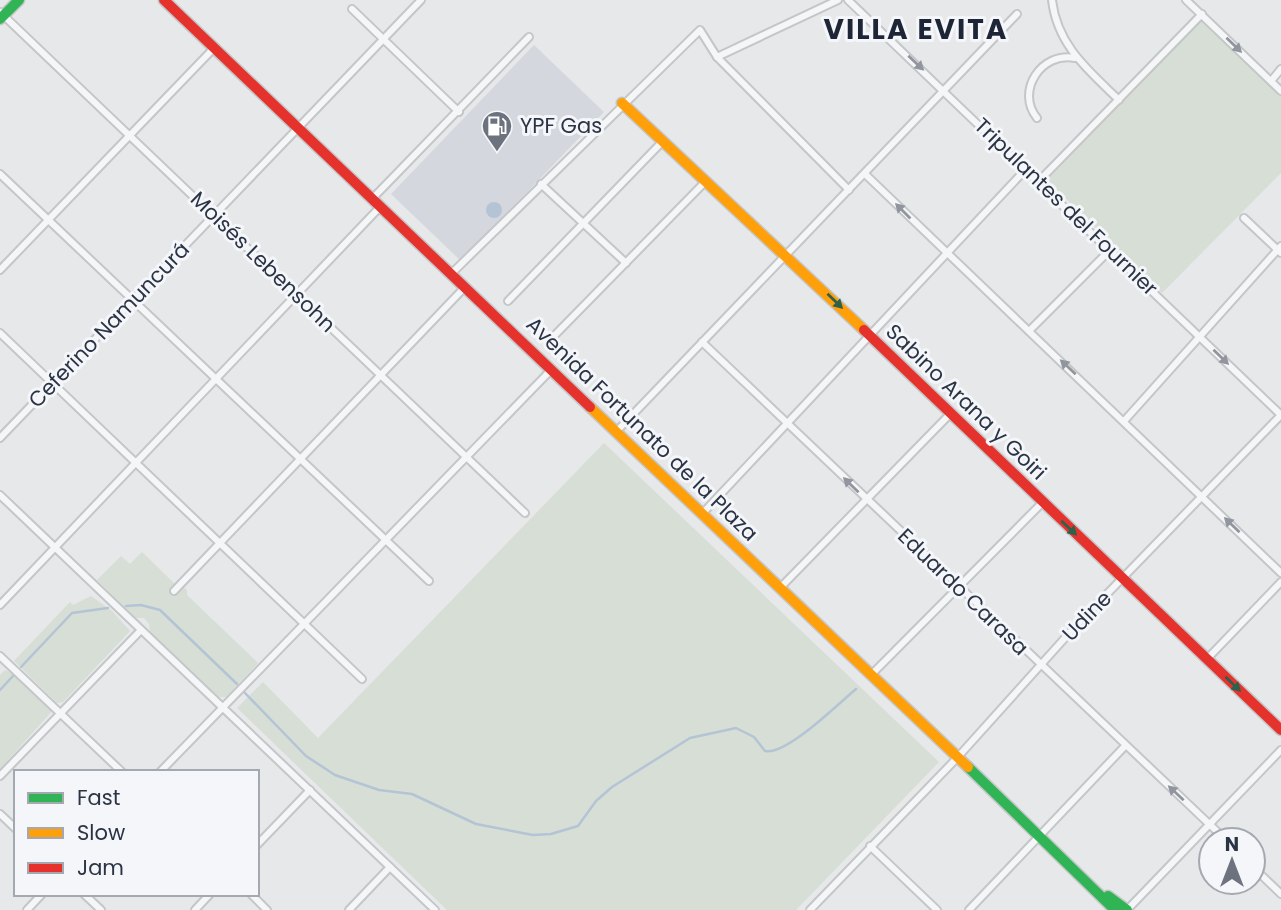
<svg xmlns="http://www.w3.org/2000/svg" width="1281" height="910" font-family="Poppins,sans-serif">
<rect width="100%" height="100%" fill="#e6e8ea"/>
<!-- built -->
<path fill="#d4d7dd" d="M534,45L604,112L461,261L391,194Z"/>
<!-- green -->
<g fill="#d6ded6">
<path d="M1202,20L1281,97V173L1162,293L1047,180Z"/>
<path d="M604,443L939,762L796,910H447L237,708L263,682L318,738Z"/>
<path d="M142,552L175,584L170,591L175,595L183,587L187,590V595L258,663L226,697H219L150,632L149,624L144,618H136L97,580L121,556L130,564Z"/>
<path d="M91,596L112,611L130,631L63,702L57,703L14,661L70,602L73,605Z"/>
<path d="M5,670L19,677L53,710L0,769V675Z"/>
</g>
<!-- water -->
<circle fill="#b4c4d5" cx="494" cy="210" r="8"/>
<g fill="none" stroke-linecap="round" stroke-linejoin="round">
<!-- stream -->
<g stroke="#b4c4d5" stroke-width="2.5">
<path d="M126,606L141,605L160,610L237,684"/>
<path d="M21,667L72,613L108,608"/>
<path d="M0,690L13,676"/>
<path d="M244,692L306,756L335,775L379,790L412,794L476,824L533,835L551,834L578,826L596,801L612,787L690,738L736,728L754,737L765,751C786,756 839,703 856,689"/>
</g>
<!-- street casing -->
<g stroke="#c4c6c8" stroke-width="10">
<g id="street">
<path d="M848,0L1281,415"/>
<path d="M1052,0C1057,45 1088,70 1119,100"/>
<path d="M1186,0L1281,91"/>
<path d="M352,9L459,112"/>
<path d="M0,12L525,513"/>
<path d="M717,57L838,0"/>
<path d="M1271,81L1281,69"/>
<path d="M1037,118C1015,91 1042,51 1075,58"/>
<path d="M0,174L429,581"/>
<path d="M865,174L1281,573"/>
<path d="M1039,181L1202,14"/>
<path d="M541,184L626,263"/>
<path d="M372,199L529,37"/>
<path d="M1244,218L1281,253"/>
<path d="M0,270L214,48"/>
<path d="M451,274L700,30L717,57L849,190"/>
<path d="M508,301L662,142"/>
<path d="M1029,331L1110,250"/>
<path d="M0,333L362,679"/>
<path d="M552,338L704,183"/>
<path d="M702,342L1226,840"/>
<path d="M1125,420L1281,246"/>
<path d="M616,432L1017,14"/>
<path d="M0,438L421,0"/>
<path d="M0,495L435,910"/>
<path d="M702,514L1026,169"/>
<path d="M780,588L951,413"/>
<path d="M174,591L465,287"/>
<path d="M0,605L380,207"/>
<path d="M0,656L122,772"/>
<path d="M1207,659L1281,582"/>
<path d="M871,675L1042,503"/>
<path d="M160,772L551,370"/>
<path d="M0,776L141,630"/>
<path d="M0,814L16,829"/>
<path d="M257,845L310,790"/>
<path d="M870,846L937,910"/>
<path d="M1253,867L1281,894"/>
<path d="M84,894L101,910"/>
<path d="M251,894L267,910"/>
<path d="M27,910L42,894"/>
<path d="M195,910L210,894"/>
<path d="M349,910L390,867"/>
<path d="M810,910L957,758L1073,629L1281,415"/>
<path d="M969,910L1125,746"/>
<path d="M1127,910L1281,750"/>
</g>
</g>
<!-- fast casing -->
<g stroke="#c4c6c8" stroke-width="13">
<g id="fast">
<path d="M0,19L19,0"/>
<path d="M968,767L1115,910"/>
<path d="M1108,896L1127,910"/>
</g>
</g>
<!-- slow casing -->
<g stroke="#c4c6c8" stroke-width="13">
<g id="slow">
<path d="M622,103L864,330"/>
<path d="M590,407L968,767"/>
</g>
</g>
<!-- jam casing -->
<g stroke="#c4c6c8" stroke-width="13">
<g id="jam">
<path d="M164,0L590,407"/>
<path d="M864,330L1281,730"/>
</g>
</g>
<!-- street -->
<use href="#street" stroke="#f5f6f7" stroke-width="6"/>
<!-- fast -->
<use href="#fast" stroke="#30b455" stroke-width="10"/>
<!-- slow -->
<use href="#slow" stroke="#ff9f0a" stroke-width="10"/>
<!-- jam -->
<use href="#jam" stroke="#e5322d" stroke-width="10"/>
</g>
<!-- one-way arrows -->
<defs><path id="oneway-solid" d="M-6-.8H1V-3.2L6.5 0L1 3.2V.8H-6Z" transform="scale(1.75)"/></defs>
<g fill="#90959e">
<use href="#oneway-solid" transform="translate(1234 45) rotate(44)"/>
<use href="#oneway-solid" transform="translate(916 63) rotate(43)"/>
<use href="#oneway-solid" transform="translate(903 211) rotate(-135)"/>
<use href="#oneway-solid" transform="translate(1221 357) rotate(44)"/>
<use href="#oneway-solid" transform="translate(1068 367) rotate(-137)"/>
<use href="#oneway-solid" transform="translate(851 485) rotate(-136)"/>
<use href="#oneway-solid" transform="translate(1232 525) rotate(-136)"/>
<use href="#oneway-solid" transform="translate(1176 793) rotate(-137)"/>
</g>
<g fill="#2d614b">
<use href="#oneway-solid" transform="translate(835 301) rotate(44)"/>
<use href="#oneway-solid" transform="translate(1069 528) rotate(43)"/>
<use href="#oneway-solid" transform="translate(1233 684) rotate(44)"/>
</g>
<!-- icons -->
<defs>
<g id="fuel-pin" transform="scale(1.575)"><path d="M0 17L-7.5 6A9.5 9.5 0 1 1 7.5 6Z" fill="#6c737f" stroke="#f4f6f9"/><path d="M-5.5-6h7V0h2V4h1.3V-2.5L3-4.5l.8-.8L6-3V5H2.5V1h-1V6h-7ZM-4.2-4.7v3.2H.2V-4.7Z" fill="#fff"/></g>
</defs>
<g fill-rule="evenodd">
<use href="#fuel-pin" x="497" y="126"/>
</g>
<g text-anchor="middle" stroke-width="6" stroke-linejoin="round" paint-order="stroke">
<!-- poi labels -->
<g font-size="21" fill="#2b3445" stroke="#f4f6f9" text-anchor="start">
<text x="520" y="133">YPF Gas</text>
</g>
<!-- street labels -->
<g font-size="21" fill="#2b3445" stroke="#f4f6f9">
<text transform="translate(1066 207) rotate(44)" y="7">Tripulantes del Fournier</text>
<text transform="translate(263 262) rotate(44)" y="7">Moisés Lebensohn</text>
<text transform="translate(109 325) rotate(-46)" y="7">Ceferino Namuncurá</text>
<text transform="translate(966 402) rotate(44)" y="7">Sabino Arana y Goiri</text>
<text transform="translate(642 429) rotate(44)" y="7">Avenida Fortunato de la Plaza</text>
<text transform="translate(963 592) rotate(44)" y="7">Eduardo Carasa</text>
<text transform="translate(1087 616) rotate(-46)" y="7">Udine</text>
</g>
<!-- district labels -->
<g font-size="28" font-weight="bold" letter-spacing="2" fill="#1d2536" stroke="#f4f6f9">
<text x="916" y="39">VILLA EVITA</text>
</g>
</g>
<!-- legend -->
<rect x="14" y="770" width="245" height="126" fill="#f4f6f9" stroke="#a4a8b1" stroke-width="2"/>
<rect x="28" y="793" width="35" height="10" fill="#30b455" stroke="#a4a8b1" stroke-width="2"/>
<text x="77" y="805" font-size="21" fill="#2b3445">Fast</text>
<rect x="28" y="828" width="35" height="10" fill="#ff9f0a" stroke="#a4a8b1" stroke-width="2"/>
<text x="77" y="840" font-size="21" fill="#2b3445">Slow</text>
<rect x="28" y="863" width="35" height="10" fill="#e5322d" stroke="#a4a8b1" stroke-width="2"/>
<text x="77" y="875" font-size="21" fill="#2b3445">Jam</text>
<!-- north arrow -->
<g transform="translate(1232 861)"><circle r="33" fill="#f4f6f9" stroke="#a4a8b1" stroke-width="2"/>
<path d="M0-5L12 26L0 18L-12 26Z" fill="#6c737f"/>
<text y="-10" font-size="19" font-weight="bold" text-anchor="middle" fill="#2b3445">N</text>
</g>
</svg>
